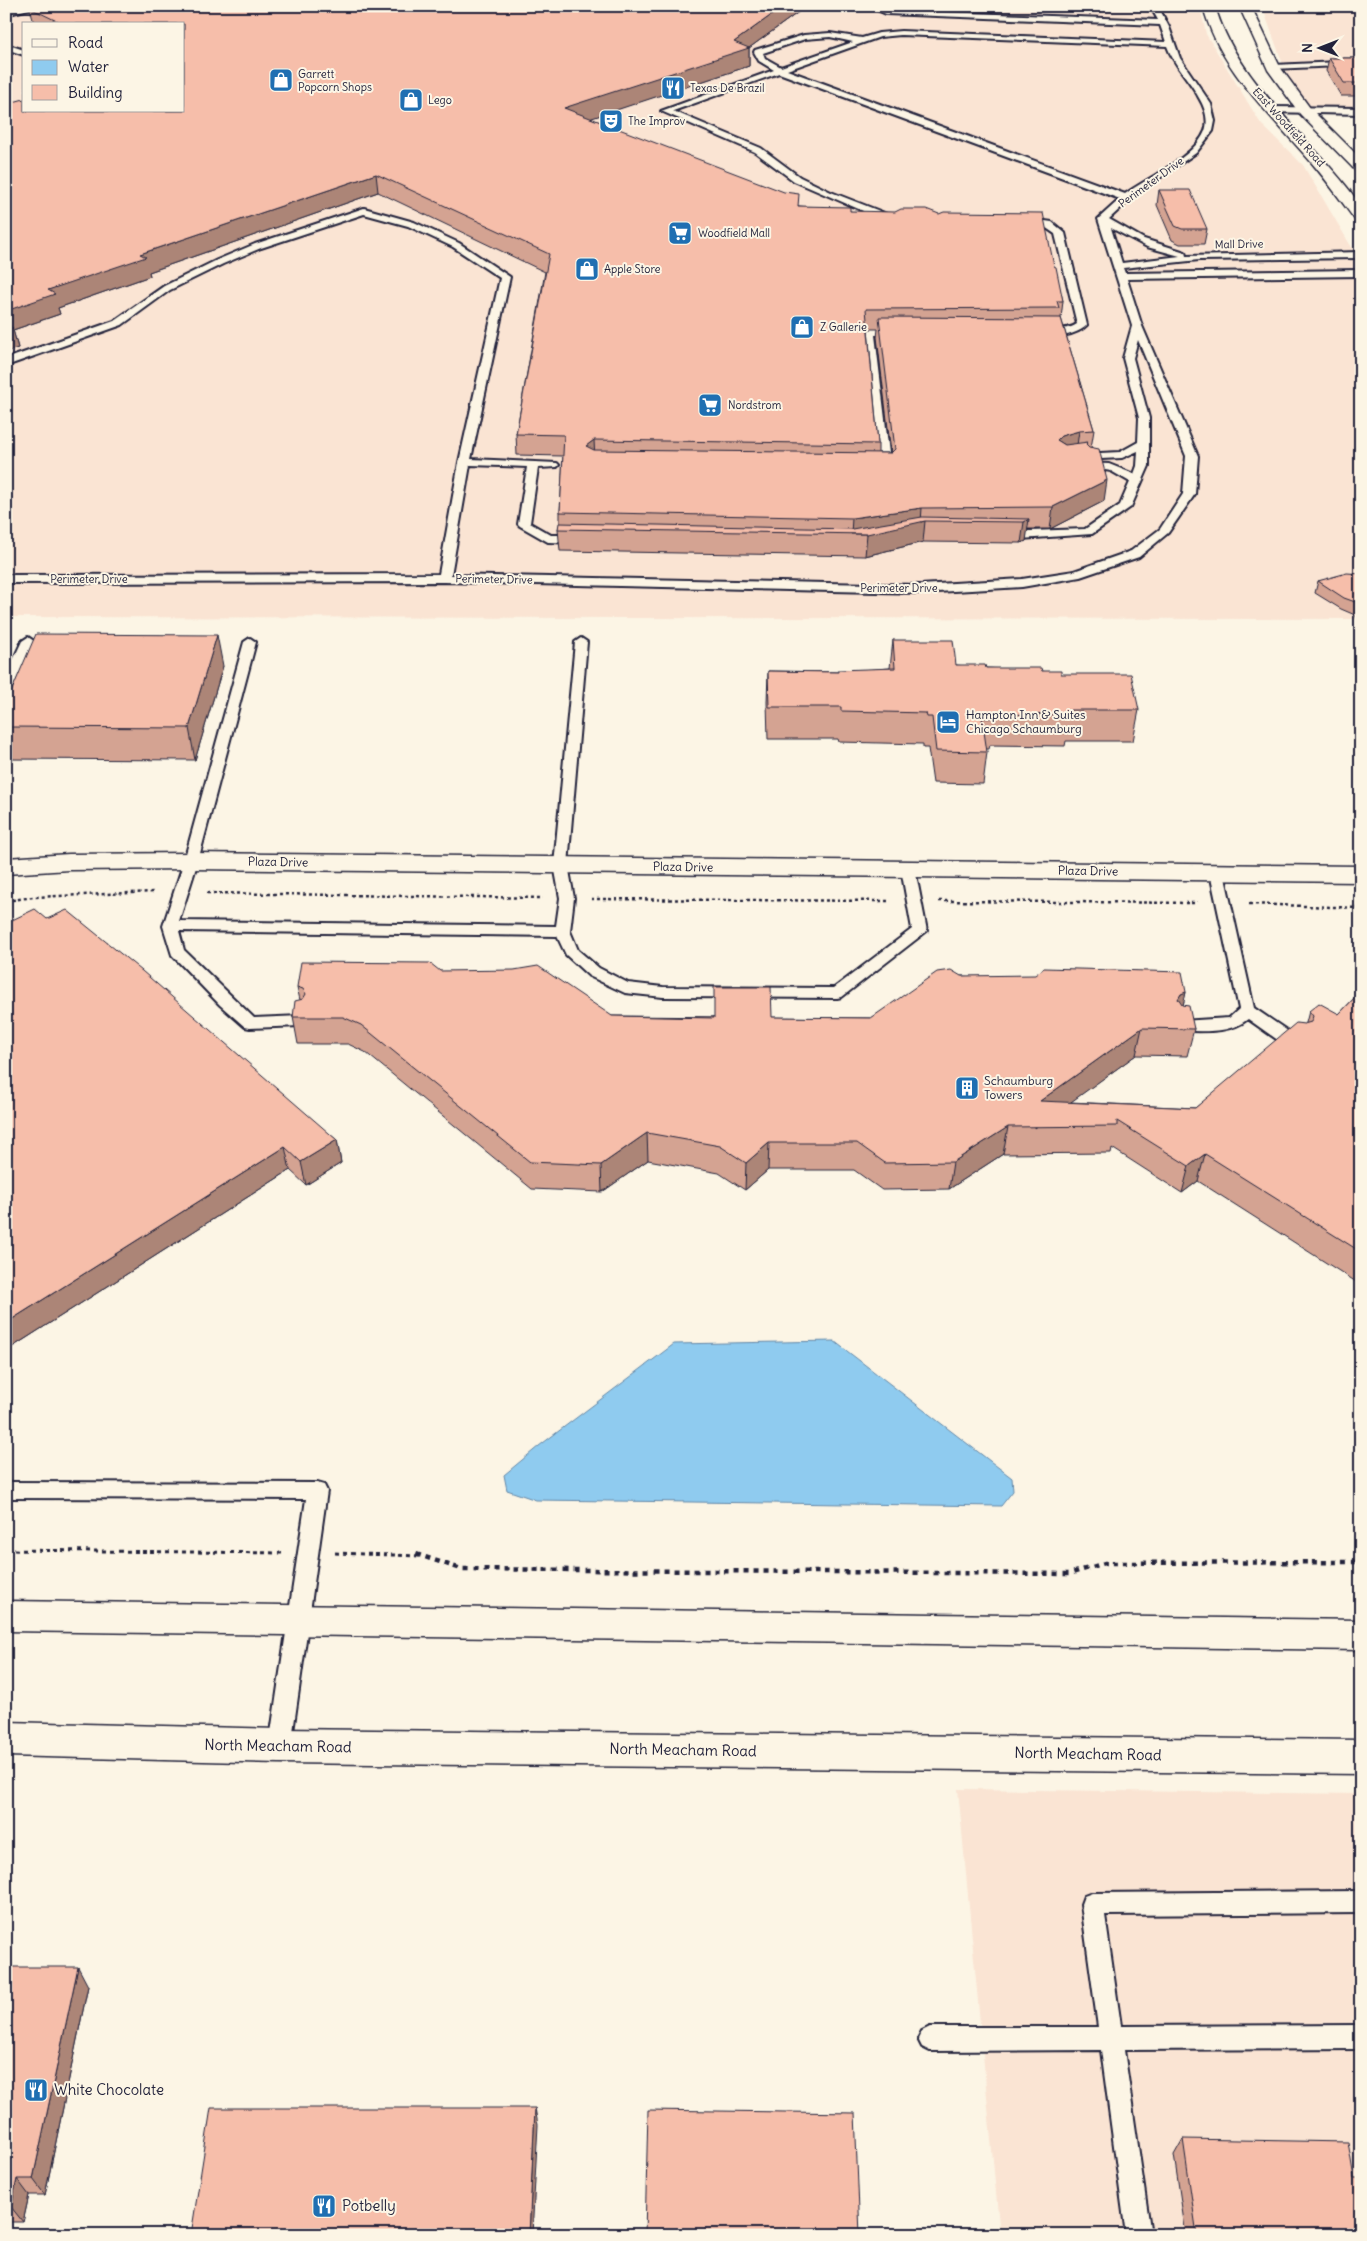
<svg xmlns="http://www.w3.org/2000/svg" width="1367" height="2241" font-family="Delius,sans-serif">
<rect width="100%" height="100%" fill="#fcf5e5"/>
<filter id="ink" filterUnits="userSpaceOnUse"><feTurbulence type="fractalNoise" baseFrequency=".02" numOctaves="2"/><feDisplacementMap in="SourceGraphic" scale="10" xChannelSelector="R" yChannelSelector="G"/><feConvolveMatrix kernelMatrix="1 2 1 2 8 2 1 2 1" color-interpolation-filters="sRGB"/></filter>
<g filter="url(#ink)">
<!-- built -->
<g fill="#fae4d3" fill-rule="evenodd">
<path d="M6,6H1200L1206,34L1261,124L1303,165L1361,263V619L6,617ZM24,24H184V111H24Z"/>
<path d="M1262,6H1361V115L1301,114Z"/>
<path d="M958,1789L1361,1794V2235H1000Z"/>
</g>
<!-- water -->
<path fill="#8fcbef" stroke="#6387a7" d="M834,1341L1012,1478L1013,1491L1001,1506L536,1500L507,1490L504,1475L539,1446L674,1344Z"/>
<g fill="none" stroke-linecap="round" stroke-linejoin="round">
<!-- service casing -->
<g stroke="#22223b" stroke-width="4">
<g id="service">
<path d="M25,6H40L6,15V11Z"/>
<path d="M868,6H879L887,10L1158,20L1150,6H1158L1169,27L1180,58L1211,104L1215,121L1213,131L1196,153L1136,194L1109,219L1144,239L1185,252L1186,256L1361,252V258L1199,260L1123,268L1125,273L1361,270V276L1127,279L1142,326L1198,456L1195,494L1168,533L1139,557L1080,577L1022,587L920,593L444,582L6,583V575L439,574L459,462L500,278L453,247L408,226L364,214L261,248L223,264L170,290L122,325L6,366V359L114,321L164,286L217,260L255,244L364,208L414,222L459,243L510,277L471,459L557,463L559,465L557,467L538,468L530,523L551,535H579L585,539L579,543L548,542L520,526L518,524L527,467L470,465L451,575L920,585L1022,579L1074,571L1131,551L1160,529L1183,494L1186,456L1138,340L1133,358L1149,418V466L1131,507L1092,534L1005,540L999,536L1005,532L1085,529L1120,505L1130,482L1111,471L1087,467L1085,465L1087,463L1109,464L1134,474L1137,466L1138,451L1122,458L1080,460L1074,457L1080,454L1120,452L1138,442L1139,418L1123,358L1132,326L1098,219L1120,199L779,73L673,111L761,148L800,177L831,192L895,217L884,220L794,181L755,152L661,111L774,70L759,61L754,52L755,50L804,35L830,33L862,38L879,33L901,31L1166,42L1160,25L886,14ZM901,35L1167,46C1174,66 1190,80 1199,98C1205,108 1209,120 1205,131C1195,157 1147,178 1125,194L787,70L880,37ZM830,37L853,42L781,67L765,58L763,53L805,39ZM1111,228L1147,247L1180,256L1122,263Z"/>
<path d="M6,44L24,50V55L6,49Z"/>
<path d="M1361,61V65L1273,69L1269,67L1273,65Z"/>
<path d="M1272,107L1361,108V114L1269,112L1268,110Z"/>
<path d="M1024,218L1052,222L1065,233L1087,325C1078,335 1048,342 1038,333C1047,326 1064,333 1077,324L1055,234L1042,225L1021,223V219Z"/>
<path d="M870,329H898L903,332L898,335H875L891,470L885,473L876,472L874,470L879,467L865,332Z"/>
<path d="M28,637L34,641L12,689L6,693V675L22,641Z"/>
<path d="M250,638L256,642L198,861L179,921L556,926L560,898L554,865L575,642L581,638L587,642L568,865L574,898L570,931L578,950L599,968L628,983L663,987L834,988L912,929L901,869L903,866H913L915,869L927,931L842,997L837,998L663,997L625,993L589,976L566,955L557,936L179,931L184,950L254,1018L301,1016L306,1017L309,1021L306,1025L301,1026L250,1028L245,1027L220,1005L172,955L163,926L184,861L244,642Z"/>
<path d="M1217,868L1222,870L1224,873L1254,1008L1301,1040L1303,1044L1301,1048L1295,1049L1289,1048L1248,1019C1230,1034 1203,1031 1181,1031L1176,1030L1173,1026L1176,1022L1181,1021L1229,1018L1239,1009L1210,873L1212,870Z"/>
<path d="M6,1482L317,1483L324,1485L327,1491L291,1746L287,1753L280,1756L273,1753L269,1746L306,1499L6,1498Z"/>
<path d="M1361,1891V1913L1105,1915L1121,2026L1361,2025V2049L1124,2050L1151,2235H1126L1101,2050L930,2051L922,2047L918,2039L922,2031L930,2027H1098L1081,1904L1084,1896L1092,1893Z"/>
</g>
</g>
<!-- minor casing -->
<g stroke="#22223b" stroke-width="3">
<path id="minor" d="M191,853L1361,866V882L191,869L69,870L6,874V858L69,854Z"/>
</g>
<!-- tertiary casing -->
<g stroke="#22223b" stroke-width="3">
<g id="tertiary">
<path d="M1203,6H1215C1235,78 1305,133 1350,191L1361,206V223L1356,221C1339,198 1323,175 1304,154C1265,109 1218,66 1203,6Z"/>
<path d="M1239,6H1251L1280,67L1310,108L1361,159V172L1356,171L1300,114L1268,70Z"/>
</g>
</g>
<!-- secondary casing -->
<g stroke="#22223b" stroke-width="3">
<g id="secondary">
<path d="M6,1601L1361,1620V1650L6,1631Z"/>
<path d="M6,1722L280,1729L1361,1740V1774L280,1763L6,1756Z"/>
</g>
</g>
<!-- path-far2 -->
<g stroke="#22223b" stroke-width="2.5" stroke-dasharray="3 3" stroke-linecap="butt">
<path d="M207,893L543,898"/>
<path d="M591,899L890,901"/>
<path d="M6,901L33,897L155,892"/>
<path d="M939,901L1198,903"/>
<path d="M1249,904L1361,908"/>
</g>
<!-- path-far1 -->
<g stroke="#22223b" stroke-width="3" stroke-dasharray="4 4" stroke-linecap="butt">
<path d="M6,1550L282,1553"/>
<path d="M335,1553L420,1556"/>
</g>
<!-- path -->
<path stroke="#22223b" stroke-width="4.5" stroke-dasharray="5 5" stroke-linecap="butt" d="M416,1554L461,1569L1069,1574L1105,1563L1361,1562"/>
<!-- service -->
<use href="#service" fill="#fcf5e5" fill-rule="evenodd"/>
<!-- minor -->
<use href="#minor" fill="#fcf5e5" fill-rule="evenodd"/>
<!-- tertiary -->
<use href="#tertiary" fill="#fcf5e5" fill-rule="evenodd"/>
<!-- secondary -->
<use href="#secondary" fill="#fcf5e5" fill-rule="evenodd"/>
</g>
<!-- wall -->
<g fill="#d4a392" stroke="#22223b" fill-rule="evenodd">
<path d="M30,8L800,11L749,48V66L590,118L799,206L850,211L1054,266L1063,301L1061,318L1094,430L1091,448L1104,501L1050,529H1027L1026,541L1021,543L923,542L865,556L560,551L558,529L560,523V512L563,456L517,455L516,434L545,272L378,192L149,272L150,276L58,308L60,314L13,330L18,348L6,352V104L184,111V24H34ZM868,329H878L877,337L891,453H878V444Z"/>
<path d="M1329,58H1361V96H1341L1326,71Z"/>
<path d="M1159,190L1207,229L1204,244H1180L1172,240L1157,205Z"/>
<path d="M1361,574V622L1359,623L1355,615L1341,609L1315,593L1318,581Z"/>
<path d="M893,640L956,665L986,668L1042,671L1061,674L1139,710L1133,741H1066L1065,746L990,745L989,749H986L987,752L983,784L933,783L928,748H923V744L839,742L838,739H768L767,702L768,671L838,672L890,668Z"/>
<path d="M223,666L195,760L6,759V704Z"/>
<path d="M47,919L337,1140L341,1163L306,1185L290,1170L6,1351V923Z"/>
<path d="M440,971L612,1016L871,1018L961,976L1186,992L1183,1005L1194,1029L1187,1056L1136,1055L1070,1102L1195,1108L1304,1024L1306,1023L1309,1011L1339,1014L1361,991V1285L1198,1181L1182,1193L1112,1148L1111,1153L1003,1154L949,1189L882,1190L854,1170H768L745,1190L719,1173L648,1160L602,1192L532,1189L365,1052L348,1044H298L293,1017L300,1000L297,987Z"/>
<path d="M6,1967L88,1986L45,2195H29L23,2222H6Z"/>
<path d="M1183,2139L1361,2235H1186L1174,2155Z"/>
</g>
<!-- shaded-wall -->
<g fill="#ac8577" stroke="#22223b">
<path d="M784,6H800V11L749,48V66L565,127L564,108L734,42Z"/>
<path d="M376,174L378,192L149,272L150,276L58,308L60,314L13,330L18,348L6,352V311L48,290L140,254Z"/>
<path d="M1079,431L1076,452L1057,440L1061,436Z"/>
<path d="M594,440L595,461L586,446Z"/>
<path d="M1107,480L1104,501L1050,529L1053,507Z"/>
<path d="M922,508L921,522L925,521L923,542L865,556L867,534H851L852,518Z"/>
<path d="M1029,519L1026,541L1021,543L1024,522Z"/>
<path d="M217,635L223,666L195,760L189,728Z"/>
<path d="M1186,992L1180,1019L1178,999L1181,994Z"/>
<path d="M1142,1028L1136,1055L1035,1128L1040,1101Z"/>
<path d="M1008,1127L1003,1154L949,1189L953,1162Z"/>
<path d="M647,1133L648,1160L602,1192L601,1165Z"/>
<path d="M337,1140L341,1163L306,1185L301,1162Z"/>
<path d="M769,1143L768,1170L745,1190L746,1163Z"/>
<path d="M285,1147L290,1170L6,1351V1323Z"/>
<path d="M1205,1154L1198,1181L1182,1193L1189,1166Z"/>
<path d="M78,1967L88,1986L45,2195L33,2179Z"/>
<path d="M535,2108L538,2125L532,2235H529Z"/>
<path d="M17,2179L29,2195L23,2222L11,2207Z"/>
</g>
<!-- building -->
<g fill="#f6beaa" stroke="#22223b">
<path d="M38,6H784L734,42L749,48L564,108L784,192L799,194L798,206L850,207V211L895,212L901,209H926L939,214L944,212L1043,213L1054,266L1056,267L1063,301H1057L1059,308L866,309L878,444L594,440L586,446L594,450L891,453L895,449L879,317L1061,318L1094,430L1079,431L1061,436L1057,440L1065,445L1088,442L1086,444L1089,447L1099,449L1107,480L1053,507L922,508L852,518L560,512L564,435L516,434L549,254L376,174L140,254L146,257L48,290L55,294L6,311V104L24,99V111H184V24H63L30,8Z"/>
<path d="M1329,58H1361V83H1344Z"/>
<path d="M1159,190H1190L1207,229H1182L1175,226Z"/>
<path d="M6,324L13,328L6,330Z"/>
<path d="M922,517L1029,519L1024,522L925,521L867,534L558,529L559,523L852,529Z"/>
<path d="M1347,573L1361,574V609L1358,603L1344,598L1318,581Z"/>
<path d="M36,634L217,635L189,728L6,727V704Z"/>
<path d="M893,640H953L956,665H985L986,668H1041L1042,671H1061V674H1131L1139,710H1070V715L993,714V718H982L987,752L936,751L932,717H927L926,713L841,711V707H769L768,671L838,672V670L895,668Z"/>
<path d="M35,909L47,919L67,910L142,971L337,1140L301,1162L285,1147L6,1323V923Z"/>
<path d="M301,962L430,963L440,971L514,970L538,966L612,1016L714,1018V987H771L772,1017L871,1018L937,972L951,970L961,976L1035,975L1044,968L1182,972L1186,992L1181,994L1178,999L1182,1005L1189,1006L1194,1029L1142,1028L1040,1101L1195,1108L1296,1023L1304,1024L1311,1022L1313,1016L1309,1011L1319,1003L1339,1014L1361,991V1252L1205,1154L1189,1166L1117,1121V1126L1008,1127L953,1162L885,1163L857,1143H769L746,1163L720,1146L647,1133L601,1165L530,1162L361,1025L343,1017H293L295,1001L303,999L306,994L303,989L297,987Z"/>
<path d="M6,1967H78L33,2179H17L11,2207H6Z"/>
<path d="M211,2108H535L529,2235H191Z"/>
<path d="M648,2110L855,2113L860,2235H645Z"/>
<path d="M1183,2139L1348,2142L1354,2178H1361V2235H1197Z"/>
</g>
</g>
<!-- icons -->
<defs>
<g id="shop-square" transform="scale(1.25)"><rect x="-9" y="-9" width="18" height="18" rx="4" fill="#1f6fb2" stroke="#fcf5e5"/><path d="M-5-2.5h2.3a2.7 3.5 0 0 1 5.4 0H5L5.5 6h-11ZM-1.5-2.5h3a1.5 2.3 0 0 0-3 0Z" fill="#fff"/></g>
<g id="restaurant-square" transform="scale(1.25)"><rect x="-9" y="-9" width="18" height="18" rx="4" fill="#1f6fb2" stroke="#fcf5e5"/><path d="M-5-6h1v4h1v-4h1v4h1v-4h1v5L-1.5 .5V6h-2V.5L-5-1ZM5-6V6H3V1.5H1.5Q1.5-4 5-6Z" fill="#fff"/></g>
<g id="theatre-square" transform="scale(1.25)"><rect x="-9" y="-9" width="18" height="18" rx="4" fill="#1f6fb2" stroke="#fcf5e5"/><path d="M-5-5.5Q0-4 5-5.5V0Q5 5 0 6Q-5 5-5 0ZM-3.3-2.5H-1v1.5H-3.3ZM1-2.5H3.3v1.5H1ZM-2.8 1Q0 5.5 2.8 1Z" fill="#fff"/></g>
<g id="supermarket-square" transform="scale(1.25)"><rect x="-9" y="-9" width="18" height="18" rx="4" fill="#1f6fb2" stroke="#fcf5e5"/><path d="M-6-5.5h2.5l.6 2H6L4.5 2H-2.5L-4.4-4H-6ZM-1.5 3.2a1.3 1.3 0 1 0 .1 0ZM3 3.2a1.3 1.3 0 1 0 .1 0Z" fill="#fff"/></g>
<g id="hotel-square" transform="scale(1.25)"><rect x="-9" y="-9" width="18" height="18" rx="4" fill="#1f6fb2" stroke="#fcf5e5"/><path d="M-6-4.5h1.5V1H6V5H4.5V3h-9V5H-6ZM-4 0a1.8 1.8 0 1 1 3.6 0ZM.5 0V-2.5h3Q6-2.5 6 0Z" fill="#fff"/></g>
<g id="building-square" transform="scale(1.25)"><rect x="-9" y="-9" width="18" height="18" rx="4" fill="#1f6fb2" stroke="#fcf5e5"/><path d="M-4-6H4V6H1V3H-1V6H-4ZM-2.5-4.3h1.7v1.8h-1.7ZM.8-4.3h1.7v1.8H.8ZM-2.5-1h1.7V.8h-1.7ZM.8-1h1.7V.8H.8Z" fill="#fff"/></g>
</defs>
<g fill-rule="evenodd">
<use href="#shop-square" x="281" y="80"/>
<use href="#restaurant-square" x="673" y="88"/>
<use href="#shop-square" x="411" y="100"/>
<use href="#theatre-square" x="611" y="121"/>
<use href="#supermarket-square" x="680" y="233"/>
<use href="#shop-square" x="587" y="269"/>
<use href="#shop-square" x="802" y="327"/>
<use href="#supermarket-square" x="710" y="405"/>
<use href="#hotel-square" x="948" y="722"/>
<use href="#building-square" x="967" y="1088"/>
<use href="#restaurant-square" x="36" y="2090"/>
<use href="#restaurant-square" x="324" y="2206"/>
</g>
<g text-anchor="middle" stroke-width="4" stroke-linejoin="round" paint-order="stroke">
<!-- far-poi labels -->
<g font-size="11" fill="#22223b" stroke="#fcf5e5" text-anchor="start">
<text x="298" y="78">Garrett<tspan x="298" dy="13">Popcorn Shops</tspan></text>
<text x="690" y="92">Texas De Brazil</text>
<text x="428" y="104">Lego</text>
<text x="628" y="125">The Improv</text>
<text x="698" y="237">Woodfield Mall</text>
<text x="604" y="273">Apple Store</text>
<text x="820" y="331">Z Gallerie</text>
<text x="728" y="409">Nordstrom</text>
</g>
<!-- far-street labels -->
<g font-size="11" fill="#22223b" stroke="#fcf5e5">
<text transform="translate(1289 127) rotate(48)" y="4">East Woodfield Road</text>
<text transform="translate(1151 182) rotate(-36)" y="4">Perimeter Drive</text>
<text transform="translate(1239 244) rotate(-1)" y="4">Mall Drive</text>
<text x="89" y="583">Perimeter Drive</text>
<text transform="translate(494 579) rotate(1)" y="4">Perimeter Drive</text>
<text x="899" y="592">Perimeter Drive</text>
</g>
<!-- poi labels -->
<g font-size="12" fill="#22223b" stroke="#fcf5e5" text-anchor="start">
<text x="966" y="719">Hampton Inn &amp; Suites<tspan x="966" dy="14">Chicago Schaumburg</tspan></text>
<text x="984" y="1085">Schaumburg<tspan x="984" dy="14">Towers</tspan></text>
</g>
<!-- street labels -->
<g font-size="12" fill="#22223b" stroke="#fcf5e5">
<text transform="translate(278 862) rotate(1)" y="4">Plaza Drive</text>
<text transform="translate(683 867) rotate(1)" y="4">Plaza Drive</text>
<text transform="translate(1088 871) rotate(1)" y="4">Plaza Drive</text>
</g>
<!-- near-street labels -->
<g font-size="15" fill="#22223b" stroke="#fcf5e5">
<text transform="translate(278 1746) rotate(1)" y="5">North Meacham Road</text>
<text transform="translate(683 1750) rotate(1)" y="5">North Meacham Road</text>
<text transform="translate(1088 1754) rotate(1)" y="5">North Meacham Road</text>
</g>
<!-- near-poi labels -->
<g font-size="15" fill="#22223b" stroke="#fcf5e5" text-anchor="start">
<text x="54" y="2095">White Chocolate</text>
<text x="342" y="2211">Potbelly</text>
</g>
</g>
<!-- margin -->
<rect width="1367" height="2241" fill="none" stroke="#fcf5e5" stroke-width="25"/>
<rect x="12" y="12" width="1342" height="2216" fill="none" stroke="#22223b" stroke-width="2" filter="url(#ink)"/>
<!-- legend -->
<rect x="22" y="22" width="162" height="90" fill="#fcf5e5" stroke="#a5a1a1"/>
<rect x="32" y="39" width="25" height="8" fill="#fcf5e5" stroke="#a5a1a1"/>
<text x="68" y="48" font-size="15" fill="#22223b">Road</text>
<rect x="32" y="60" width="25" height="15" fill="#8fcbef" stroke="#a5a1a1"/>
<text x="68" y="72" font-size="15" fill="#22223b">Water</text>
<rect x="32" y="85" width="25" height="15" fill="#f6beaa" stroke="#a5a1a1"/>
<text x="68" y="98" font-size="15" fill="#22223b">Building</text>
<!-- north arrow -->
<g transform="translate(1320 48) rotate(270)" stroke="#fcf5e5" stroke-width="4" paint-order="stroke">
<path d="M0-4L9 19L0 12L-9 19Z" fill="#22223b"/>
<text y="-8" font-size="14" font-weight="bold" text-anchor="middle" fill="#22223b">N</text>
</g>
</svg>
